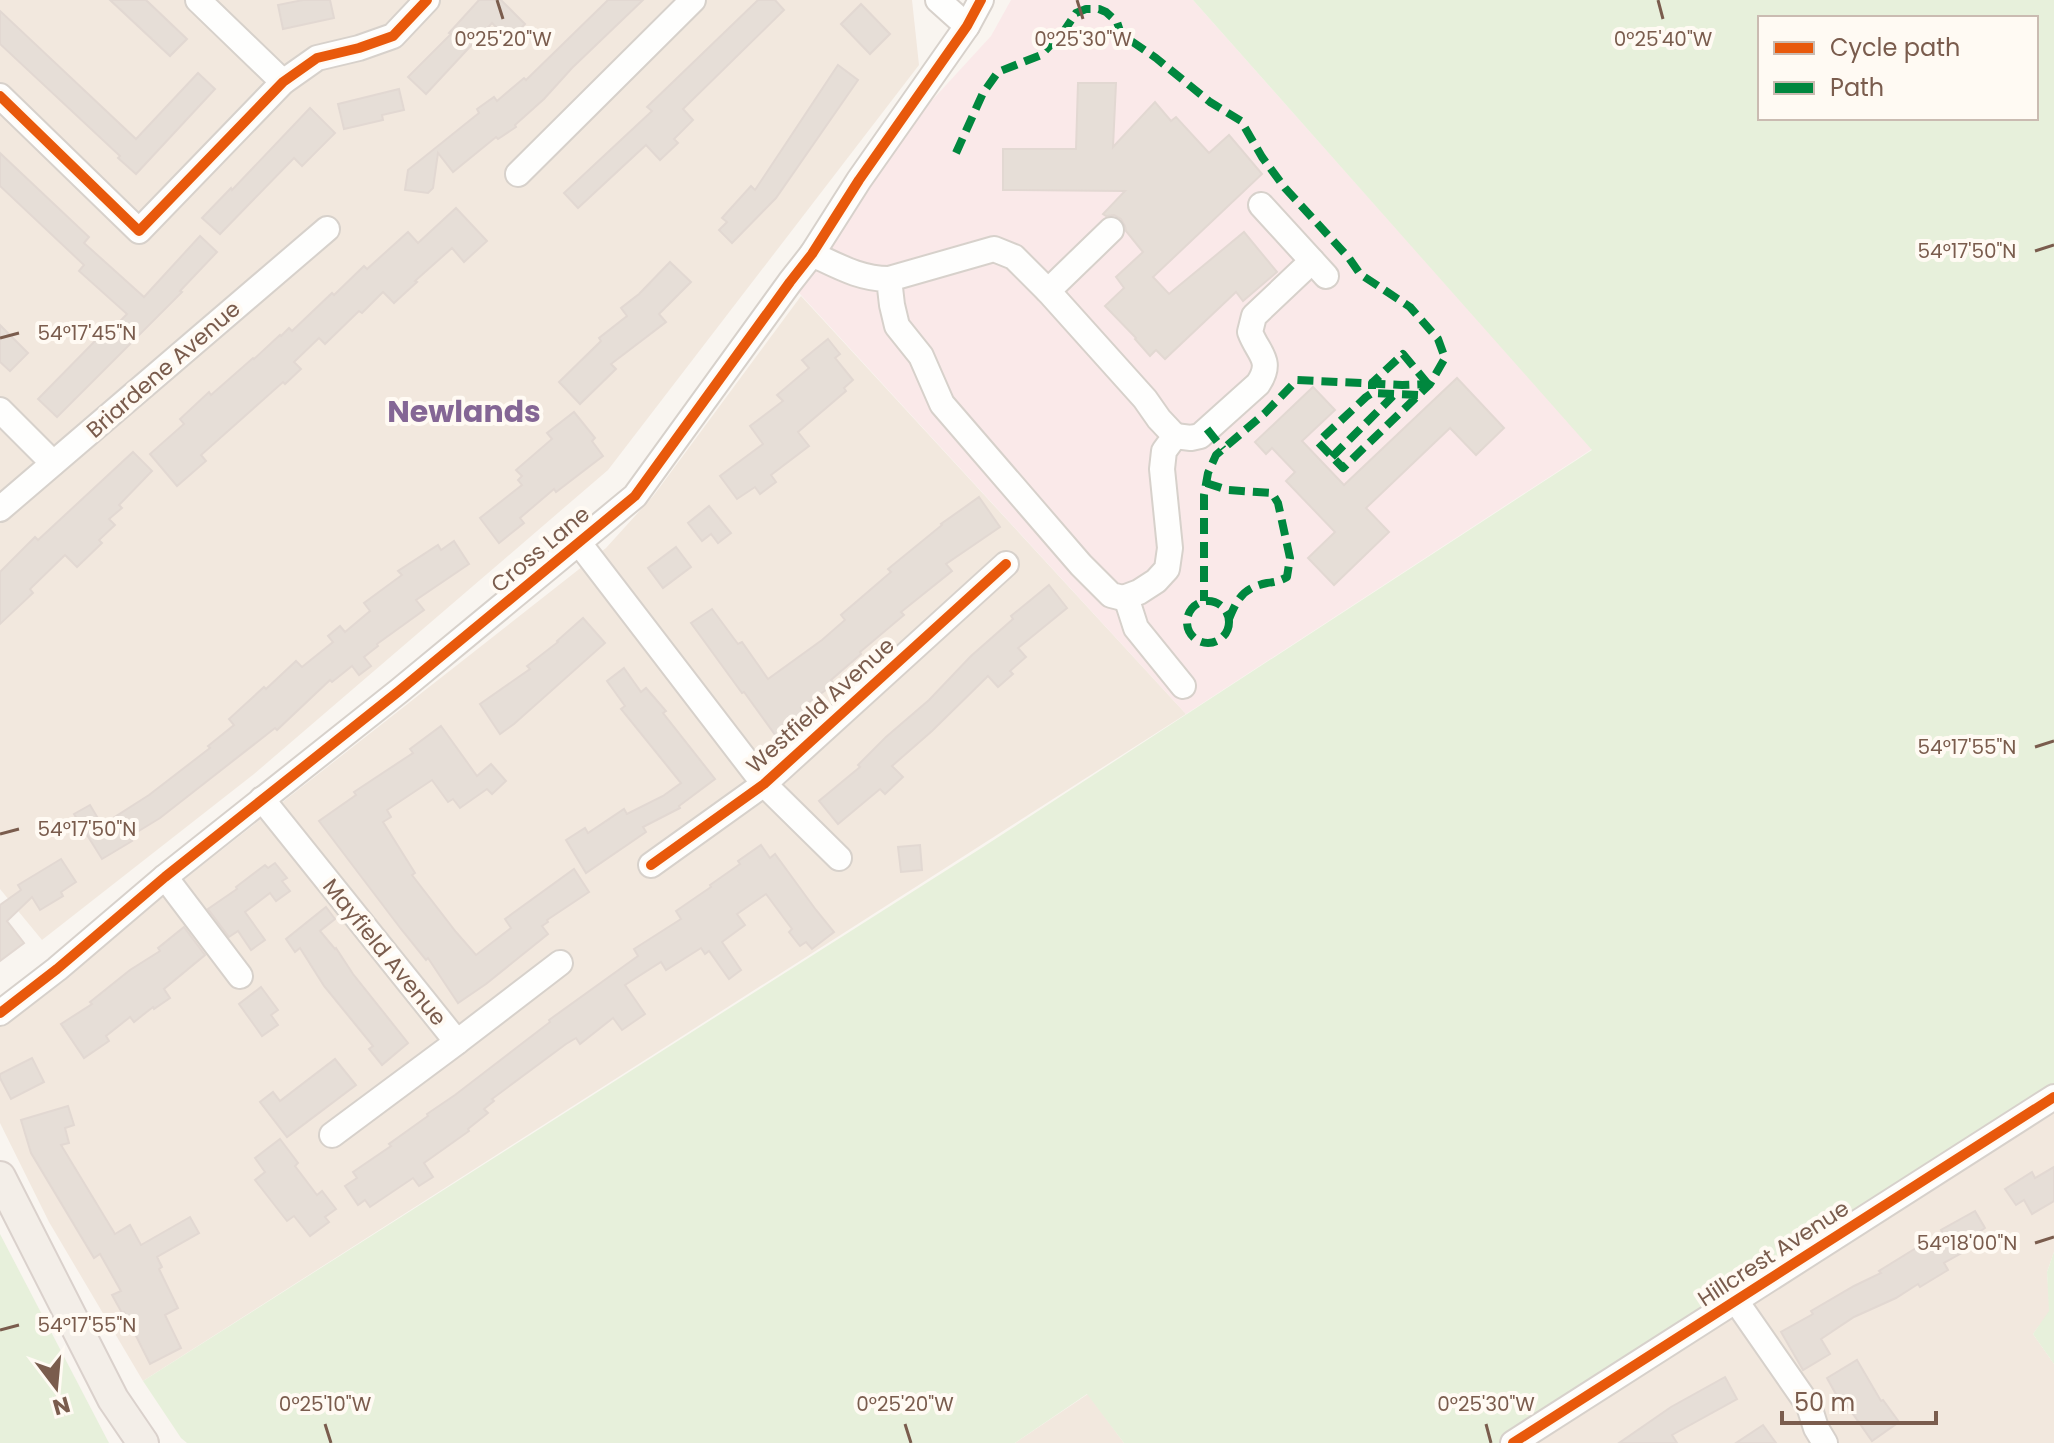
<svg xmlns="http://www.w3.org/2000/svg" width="2054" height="1443" font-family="Poppins,sans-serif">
<rect width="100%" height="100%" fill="#f9f5f0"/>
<!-- residential -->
<g fill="#f2e8de">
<path d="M0,0H912L919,65L608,470L254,774L42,940L0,889Z"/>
<path d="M801,296L1186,714L143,1381L49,1222L0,1123V1024L606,548L654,495Z"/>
<path d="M2054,1097V1252L2047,1272L2050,1311L2033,1334L2054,1364V1443H1513Z"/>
<path d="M1088,1394L1124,1443H1015Z"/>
</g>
<!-- medical -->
<path fill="#fae9e9" d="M1011,0H1193L1592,449L1186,714L790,283L859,180L991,36Z"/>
<!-- green -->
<g fill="#e7f0db" fill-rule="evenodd">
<path d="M1193,0H2054V1097L1513,1443H1124L1087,1394L1015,1443H187L181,1438L143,1381L983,847L1592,450ZM1760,18H2036V118H1760Z"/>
<path d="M0,1234L109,1443H0Z"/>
<path d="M2054,1252V1364L2033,1334L2049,1311L2047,1272Z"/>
</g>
<!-- building -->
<g fill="#e6ded7" stroke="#e2d8d2" stroke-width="2">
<path d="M110,0H146L187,39L170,56Z"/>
<path d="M303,0H330L334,18L283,29L278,5Z"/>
<path d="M479,0H501L525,24L509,40L492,23L426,94L408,77L451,34L449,33Z"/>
<path d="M608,0H643L572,68L544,99L515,125L516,127L498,139L496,137L453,172L438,153L433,188L428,193L405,190L408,170L479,113L477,109L494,97L497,101L524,78L526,80Z"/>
<path d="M758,0H775L784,10L683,109L693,120L674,139L678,143L660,160L646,145L578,208L564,193L652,111L647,107Z"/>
<path d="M861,4L890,34L870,54L841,24Z"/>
<path d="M0,11L136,139L198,73L215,89L136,174L118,158L120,156L0,44Z"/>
<path d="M838,65L858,80L776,198L732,243L719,230L727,222L722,218L751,186L755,190Z"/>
<path d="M1078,83H1116L1113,147L1155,102L1171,121L1176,117L1209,153L1229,135L1262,174L1153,277L1169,294L1244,232L1277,272L1243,301L1236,292L1165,359L1156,350L1150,356L1135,339L1136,338L1105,306L1124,288L1116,277L1143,252L1126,231L1125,226L1121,219L1114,215L1106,216L1103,214L1125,191L1003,190V149H1076Z"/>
<path d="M399,89L404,110L382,115L383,120L344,129L338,104Z"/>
<path d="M310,108L335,133L302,166L294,158L220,234L202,218L231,188L232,190Z"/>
<path d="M0,153L89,237L84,243L144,297L200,236L217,252L180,291L182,292L57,417L38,399L98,338L101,341L127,314L79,271L84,265L0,186Z"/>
<path d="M456,208L487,241L464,262L452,248L415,281L417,282L394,303L383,292L362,313L359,311L325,344L319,338L294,362L301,369L285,384L283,382L201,455L206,461L177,486L150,454L184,424L180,419L209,392L211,395L253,358L254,359L280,335L281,336L289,328L292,331L332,293L334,295L364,266L367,269L408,232L418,243Z"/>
<path d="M670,262L691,282L659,314L666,322L611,364L616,369L580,404L559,382L601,341L599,338L627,316L621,308L639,294Z"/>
<path d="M0,325L28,353L10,371L0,362Z"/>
<path d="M828,339L840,354L835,358L853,380L844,388L846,391L798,432L809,446L771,475L776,482L760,494L755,487L737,499L720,476L763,444L750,426L783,401L777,395L809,368L802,360Z"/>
<path d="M1457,378L1504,428L1476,455L1450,428L1366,508L1389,532L1334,585L1308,558L1335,532L1286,481L1295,472L1272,448L1266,454L1255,442L1313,387L1335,410L1302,441L1344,485Z"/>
<path d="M574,412L595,438L592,441L603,456L556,492L554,489L520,518L524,523L499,543L480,518L522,485L518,480L522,476L516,470L552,439L547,433Z"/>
<path d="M133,452L152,471L119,505L122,508L109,519L115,525L99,540L102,543L77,567L65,555L30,589L33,593L0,624V572L35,537L38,540Z"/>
<path d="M979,497L1000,527L946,564L952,571L901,612L904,615L860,652L861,654L831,680L834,684L801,708L804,712L798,717L805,726L781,743L744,692L742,693L691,623L712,609L738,644L742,642L768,679L822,640L845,620L841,615L891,572L888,569L942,525L941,524Z"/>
<path d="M709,506L731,533L718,543L711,534L702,541L688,523Z"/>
<path d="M454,541L469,564L416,600L424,610L377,644L378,646L364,657L371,666L359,675L352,666L332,682L330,680L277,730L275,728L160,818L129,837L132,841L102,859L74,814L90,805L102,825L149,795L210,748L208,746L234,725L229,719L264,687L266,689L296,661L302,667L333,642L328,636L340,626L345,632L370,611L364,603L402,575L398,571L438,545L441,550Z"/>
<path d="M676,547L691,567L663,588L648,568Z"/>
<path d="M1049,585L1067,608L1018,648L1026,657L1010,671L1013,674L998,687L988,676L932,731L892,766L903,777L885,794L880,789L838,824L819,801L860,767L858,765L886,737L929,700L971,656L1013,619L1011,616Z"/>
<path d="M583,618L605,643L514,724L500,734L480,704L530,669L527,666L558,642L557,641Z"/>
<path d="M624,668L641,692L646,688L666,711L663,713L715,779L679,806L680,808L643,827L646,832L586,873L566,840L585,828L588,833L624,809L627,814L663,796L681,783L621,709L625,706L607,681Z"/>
<path d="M441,726L477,776L491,764L506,781L492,794L487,789L460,808L453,799L448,802L432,780L387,810L391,817L383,822L415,873L412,875L456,932L476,955L511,928L505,919L574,869L589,892L547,920L548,922L542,926L548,934L486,984L458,1003L428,958L426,960L401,929L319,821L356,795L354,792L413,753L410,749Z"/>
<path d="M761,845L770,858L775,854L816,910L834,932L812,949L806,942L800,946L789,932L792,929L766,894L737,914L745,925L722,942L741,970L729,979L709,951L705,954L701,948L666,970L661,962L625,985L645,1014L622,1030L613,1018L580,1044L576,1038L566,1044L492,1099L494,1101L484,1109L488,1113L468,1129L469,1131L424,1163L433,1177L419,1186L413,1178L370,1207L365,1200L358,1205L345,1186L357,1178L353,1172L391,1146L389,1144L428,1116L427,1114L455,1095L550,1022L549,1020L638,956L634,949L681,919L676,911L711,887L710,885L740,864L738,861Z"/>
<path d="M920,845L922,870L901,872L898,847Z"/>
<path d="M61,859L76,882L61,892L63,896L40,910L32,897L7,921L24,943L0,961V905L21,890L18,885Z"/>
<path d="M275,863L287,878L282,881L290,891L276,901L270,893L245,912L265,940L251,950L238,931L229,937L208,909L237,889L236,887L265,865L268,868Z"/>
<path d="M326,907L335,919L320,931L335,949L336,948L353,974L408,1043L382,1065L369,1049L373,1046L324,986L300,948L295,952L286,939Z"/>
<path d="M184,927L205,955L164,989L170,998L154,1009L153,1007L134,1022L130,1017L106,1036L109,1041L84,1058L61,1024L92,1004L90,1002L130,970L160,951L158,948Z"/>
<path d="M261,987L278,1010L271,1015L278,1025L262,1036L239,1004Z"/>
<path d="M32,1058L44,1082L11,1099L0,1078V1074Z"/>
<path d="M335,1059L356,1085L287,1137L260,1102L273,1092L280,1101Z"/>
<path d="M68,1106L74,1125L65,1128L69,1143L61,1145L115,1234L130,1225L141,1245L190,1217L199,1233L157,1257L162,1267L159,1269L178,1308L165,1315L181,1348L150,1364L124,1312L122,1313L112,1295L121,1291L100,1254L94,1258L31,1153L21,1120Z"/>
<path d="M280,1139L298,1163L295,1166L317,1195L322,1191L336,1209L325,1217L329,1222L310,1236L294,1216L287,1221L255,1180L265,1172L255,1158Z"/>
<path d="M2054,1167V1201L2032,1214L2024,1200L2016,1205L2005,1189L2032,1172L2035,1178Z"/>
<path d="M1975,1211L1985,1228L1973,1236L1978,1244L1944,1263L1948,1270L1920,1287L1918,1284L1896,1298L1854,1317L1821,1339L1830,1354L1803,1370L1781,1332L1813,1314L1811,1311L1854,1286L1881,1273L1879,1271L1942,1232L1941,1230Z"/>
<path d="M1857,1360L1881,1401L1883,1400L1899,1422L1872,1441L1841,1397L1838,1398L1827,1378Z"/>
<path d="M1725,1377L1737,1399L1672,1435L1677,1443H1619L1671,1407Z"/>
<path d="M1763,1425L1776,1443H1736Z"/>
</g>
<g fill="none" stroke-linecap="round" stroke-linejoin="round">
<!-- minor casing -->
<g stroke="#d7d1cb" stroke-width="28">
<g id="minor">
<path d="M198,0L283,82"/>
<path d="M938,0L967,26"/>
<path d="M0,96L139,231L283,82L317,58L359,48L393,36L427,0"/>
<path d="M518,174L693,0"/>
<path d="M1261,205L1326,276"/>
<path d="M812,254C838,266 860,279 889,279L994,249L1014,257L1048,291L1145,399L1159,419L1175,436L1164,451L1162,469L1170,548L1167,569L1156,581L1139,592L1123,598L1111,595L1081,565L942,404L921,356L897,326L892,305L889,279"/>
<path d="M1048,291L1111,230"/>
<path d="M0,410L53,463"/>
<path d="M1175,436L1191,438L1200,436L1258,384C1274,360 1258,354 1250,332L1254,316L1312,261"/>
<path d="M0,509L327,229"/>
<path d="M579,543L764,784L839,858"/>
<path d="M1126,597L1136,628L1183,686"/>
<path d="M262,799L457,1042L560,963"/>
<path d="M651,865L764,784L1006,564"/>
<path d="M165,877L240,976"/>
<path d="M0,1013L57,969L165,877L399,691L635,496L790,282L812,254L859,180L967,26L981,0"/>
<path d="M332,1135L457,1042"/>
<path d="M1736,1301L1809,1406L1816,1428L1825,1443"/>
<path d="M1513,1443L2054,1097"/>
</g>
</g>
<!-- major casing -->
<g stroke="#dad1cc" stroke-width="34">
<path id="major" d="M0,1177L113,1399L143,1443"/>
</g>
<!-- minor -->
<use href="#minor" stroke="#fefefd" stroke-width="24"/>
<!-- major -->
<use href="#major" stroke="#f3eee8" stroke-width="30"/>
<!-- quiet -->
<g stroke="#00873e" stroke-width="8" stroke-dasharray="16 8" stroke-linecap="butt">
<path d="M956,153L983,93L998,72L1041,55L1064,31L1076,13L1086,9H1099L1106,12L1117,22L1121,34L1156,58L1210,102L1241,121L1262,157L1285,188L1349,258L1360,274L1410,307L1438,339L1445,358L1430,384L1402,385L1297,380L1265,413L1216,455L1208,473L1204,495V601"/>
<path d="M1372,389V383L1403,354L1428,384"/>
<path d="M1418,395L1372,393L1366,397L1318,442L1343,468L1430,384"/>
<path d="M1207,429L1223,449"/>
<path d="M1332,457L1393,396"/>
<path d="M1206,483L1228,490L1272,493L1278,503L1290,558L1287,577C1280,581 1275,582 1267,583C1244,588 1238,597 1229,619"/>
<circle cx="1208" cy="622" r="21"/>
</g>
<!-- cycleway casing -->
<g stroke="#fffaf3" stroke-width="15">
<g id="cycleway">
<path d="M0,96L139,231L283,82L317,58L359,48L393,36L427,0"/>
<path d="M651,865L764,784L1006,564"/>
<path d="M0,1013L57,969L165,877L399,691L635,496L790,282L812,254L859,180L967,26L981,0"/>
<path d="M1513,1443L2054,1097"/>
</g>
</g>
<!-- cycleway -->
<use href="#cycleway" stroke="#e8590c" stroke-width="10"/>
</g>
<!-- ticks -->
<path fill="none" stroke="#7a5c4d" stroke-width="3" d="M497,0L503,19M1077,0L1083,19M1658,0L1663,19M2035,251L2054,245M0,338L19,333M2035,747L2054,741M0,834L19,829M2035,1243L2054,1237M0,1330L19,1325M325,1424L331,1443M905,1424L911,1443M1486,1424L1491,1443"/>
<g text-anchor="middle" stroke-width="8" stroke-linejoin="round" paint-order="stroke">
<!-- street labels -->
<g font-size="22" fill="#7a5c4d" stroke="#fffaf3">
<text transform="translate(163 369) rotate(-41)" y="8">Briardene Avenue</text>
<text transform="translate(540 549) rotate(-40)" y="8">Cross Lane</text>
<text transform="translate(820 705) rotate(-42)" y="8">Westfield Avenue</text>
<text transform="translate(385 952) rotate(51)" y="8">Mayfield Avenue</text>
<text transform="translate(1773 1253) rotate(-33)" y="8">Hillcrest Avenue</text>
</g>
<!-- district labels -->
<g font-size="30" font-weight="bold" fill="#846695" stroke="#fffaf3">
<text x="464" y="422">Newlands</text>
</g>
</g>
<g font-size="20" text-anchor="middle" fill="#7a5c4d" stroke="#fffaf3" stroke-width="8" stroke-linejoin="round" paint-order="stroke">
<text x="503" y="46">0°25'20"W</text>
<text x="1083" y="46">0°25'30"W</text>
<text x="1663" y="46">0°25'40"W</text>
<text x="1967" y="258">54°17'50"N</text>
<text x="87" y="340">54°17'45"N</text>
<text x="1967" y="754">54°17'55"N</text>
<text x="87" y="836">54°17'50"N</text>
<text x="1967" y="1250">54°18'00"N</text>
<text x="87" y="1332">54°17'55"N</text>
<text x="325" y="1411">0°25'10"W</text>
<text x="905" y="1411">0°25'20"W</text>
<text x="1486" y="1411">0°25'30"W</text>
</g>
<!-- legend -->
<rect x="1758" y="16" width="280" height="104" fill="#fffaf3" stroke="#cabbb1" stroke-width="2"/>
<rect x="1774" y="42" width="40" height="12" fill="#e8590c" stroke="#cabbb1" stroke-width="2"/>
<text x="1830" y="56" font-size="24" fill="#7a5c4d">Cycle path</text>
<rect x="1774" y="82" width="40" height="12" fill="#00873e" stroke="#cabbb1" stroke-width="2"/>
<text x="1830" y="96" font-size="24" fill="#7a5c4d">Path</text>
<!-- north arrow -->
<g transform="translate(56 1387) rotate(164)" stroke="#fffaf3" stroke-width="6" paint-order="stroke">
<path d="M0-6L14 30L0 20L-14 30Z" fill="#7a5c4d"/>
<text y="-12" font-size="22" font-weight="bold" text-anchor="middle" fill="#7a5c4d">N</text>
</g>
<!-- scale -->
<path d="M1782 1411v12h154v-12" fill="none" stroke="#7a5c4d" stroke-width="4"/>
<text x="1794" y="1411" font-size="24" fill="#7a5c4d" stroke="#fffaf3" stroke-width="6" paint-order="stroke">50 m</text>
</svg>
